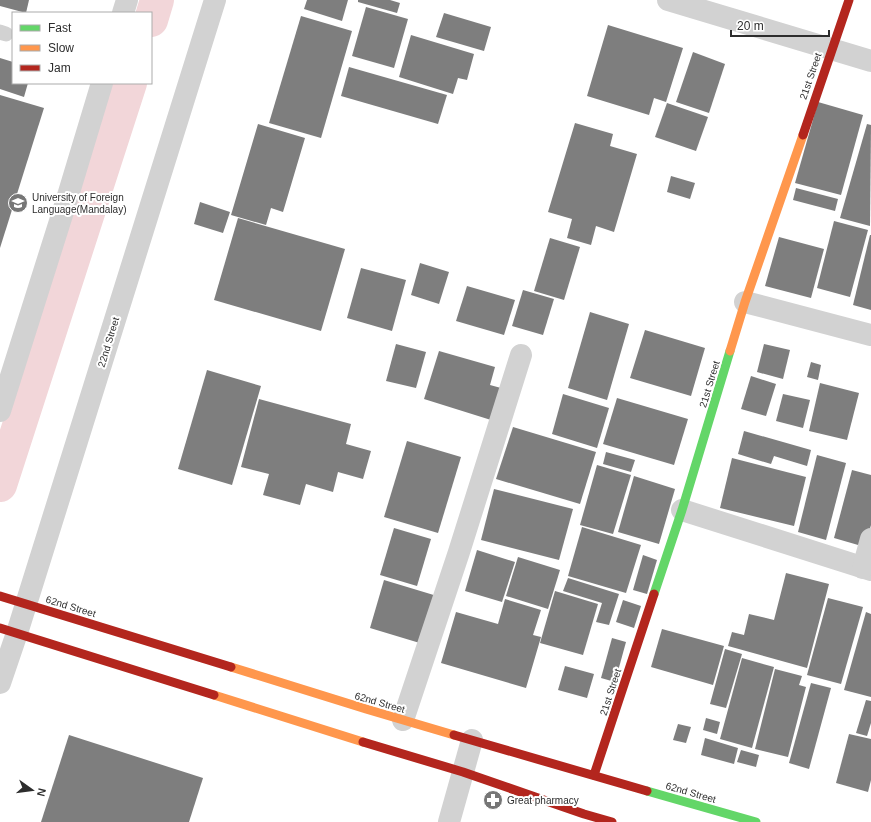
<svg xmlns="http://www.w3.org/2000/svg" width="871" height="822" font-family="Helvetica,sans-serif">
<rect width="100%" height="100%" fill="#fff"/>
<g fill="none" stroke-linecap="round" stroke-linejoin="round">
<!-- canal -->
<g stroke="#f2d6d9" stroke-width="34">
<path d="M151,20L157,0"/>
<path d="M0,485L130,83"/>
</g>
</g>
<!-- building -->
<g fill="#7e7e7e">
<path d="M0,0H29L26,13L0,6Z"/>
<path d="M307,0H348L342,21L304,9Z"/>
<path d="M358,0H390L400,3L397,13L358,2Z"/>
<path d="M366,7L408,19L394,68L352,56Z"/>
<path d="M444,13L491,27L484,51L436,37Z"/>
<path d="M301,16L352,31L321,138L269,123Z"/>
<path d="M608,25L683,48L666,102L654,98L649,115L587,96Z"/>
<path d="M411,35L474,54L467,80L458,78L453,94L399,77Z"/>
<path d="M693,52L725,64L709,113L676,102Z"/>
<path d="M0,58L13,62V83H28L24,97L0,89Z"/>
<path d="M349,67L447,95L438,124L341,96Z"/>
<path d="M0,95L44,108L0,248Z"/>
<path d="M818,102L863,115L841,195L795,183Z"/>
<path d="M667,103L708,117L696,151L655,137Z"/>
<path d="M575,123L613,134L610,146L637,154L614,232L596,226L591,245L567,238L572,219L548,212Z"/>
<path d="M258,124L305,138L283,212L271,208L266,225L231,215Z"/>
<path d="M867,124L871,125L870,226L840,218Z"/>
<path d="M671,176L695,183L690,199L667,192Z"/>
<path d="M796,188L838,199L835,211L793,200Z"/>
<path d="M200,202L230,212L223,233L194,224Z"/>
<path d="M238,218L345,249L321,331L214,300Z"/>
<path d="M834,221L868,230L850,297L817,288Z"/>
<path d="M870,235H871V310L853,305Z"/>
<path d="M779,237L824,249L811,298L765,286Z"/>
<path d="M550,238L580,247L564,300L534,291Z"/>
<path d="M420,263L449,272L439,304L411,295Z"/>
<path d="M361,268L406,280L392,331L347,318Z"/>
<path d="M467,286L515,300L504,335L456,321Z"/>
<path d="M523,290L554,299L543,335L512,326Z"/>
<path d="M590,312L629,324L607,400L568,388Z"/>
<path d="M645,330L705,348L691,396L630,378Z"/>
<path d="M396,344L426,352L416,388L386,381Z"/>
<path d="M764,344L790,350L783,379L757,372Z"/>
<path d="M439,351L495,367L490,385L501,388L491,420L424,399Z"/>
<path d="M811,362L821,365L818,380L807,377Z"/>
<path d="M207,370L261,386L232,485L178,469Z"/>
<path d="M751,376L776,384L766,416L741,409Z"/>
<path d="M820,383L859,393L847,440L809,431Z"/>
<path d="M563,394L609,408L597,448L552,434Z"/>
<path d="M783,394L810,400L803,428L776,421Z"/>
<path d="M617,398L688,419L674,465L603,444Z"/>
<path d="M259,399L351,424L346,444L371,451L363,479L338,472L333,492L306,484L300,505L263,495L269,474L241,467Z"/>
<path d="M513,427L596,452L580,504L496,479Z"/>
<path d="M744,431L811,450L807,466L774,456L771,464L738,454Z"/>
<path d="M407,441L461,457L438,533L384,517Z"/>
<path d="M606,452L635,460L631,472L603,464Z"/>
<path d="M817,455L846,463L826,540L798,532Z"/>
<path d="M732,458L806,477L794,526L720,508Z"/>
<path d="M597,465L631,475L613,534L580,525Z"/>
<path d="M852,470L871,475V525L865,547L834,538Z"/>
<path d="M634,476L675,489L659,544L618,532Z"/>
<path d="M494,489L573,509L559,560L481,540Z"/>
<path d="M582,527L641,545L626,593L568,576Z"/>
<path d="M394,528L431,539L417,586L380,575Z"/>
<path d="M477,550L515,562L502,602L465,591Z"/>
<path d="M643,555L657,560L647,594L633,590Z"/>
<path d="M518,557L560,570L548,609L506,596Z"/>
<path d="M786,573L829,584L807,668L728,646L732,632L744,635L749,614L774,620Z"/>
<path d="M568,578L619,594L609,625L596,622L602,603L563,591Z"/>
<path d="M384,580L437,596L423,644L370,628Z"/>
<path d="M555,591L598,604L583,655L540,643Z"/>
<path d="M828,598L863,607L841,684L807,675Z"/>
<path d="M505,599L541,610L533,635L541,637L526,688L441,663L456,612L498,624Z"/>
<path d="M623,600L641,606L634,628L616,622Z"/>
<path d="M866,612L871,614V697L844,690Z"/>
<path d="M662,629L724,646L713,685L651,667Z"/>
<path d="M612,638L626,642L615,682L601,678Z"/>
<path d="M725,649L742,654L726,708L710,704Z"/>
<path d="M742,658L774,667L752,748L720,739Z"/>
<path d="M565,666L594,674L587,698L558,690Z"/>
<path d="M775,669L802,676L799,685L806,687L788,757L755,749Z"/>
<path d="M811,683L831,688L809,769L789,763Z"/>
<path d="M866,700L871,701V723L867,736L856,733Z"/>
<path d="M706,718L720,722L717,734L703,730Z"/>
<path d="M678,724L691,727L686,743L673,740Z"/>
<path d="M849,734L871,739V780L868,792L836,783Z"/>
<path d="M69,735L203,778L189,822H41Z"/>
<path d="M705,738L738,748L734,764L701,755Z"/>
<path d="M741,750L759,755L756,767L737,762Z"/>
</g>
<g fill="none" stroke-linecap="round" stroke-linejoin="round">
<!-- lane -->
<path stroke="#d2d2d2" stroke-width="15" d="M0,32L6,34"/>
<!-- street -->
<g stroke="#d2d2d2" stroke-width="22">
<path d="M668,0L871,61"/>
<path d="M123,13L127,0"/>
<path d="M745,302L871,335"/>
<path d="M0,411L67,199L102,83"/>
<path d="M682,510L871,570"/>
<path d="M863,568L871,539"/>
<path d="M0,683L17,633L215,0"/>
<path d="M403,720L459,552L521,355"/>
<path d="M449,822L472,740"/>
</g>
<!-- fast -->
<g stroke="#63d668" stroke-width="9">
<path d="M654,594L682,510L730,351"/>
<path d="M647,791L756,822"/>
</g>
<!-- slow -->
<g stroke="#ff974d" stroke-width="9">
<path d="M730,351L745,302L803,135"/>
<path d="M231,667L366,709L454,735"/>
<path d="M214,695L363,742"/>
</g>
<!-- jam -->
<g stroke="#b3261e" stroke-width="9">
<path d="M803,135L849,0"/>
<path d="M0,596L231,667"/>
<path d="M0,628L214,695"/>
<path d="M454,735L647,791"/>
<path d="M363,742L463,772L584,814L612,822"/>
<path d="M594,775L654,594"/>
</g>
</g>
<!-- icons -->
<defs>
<g id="university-disc" transform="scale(1)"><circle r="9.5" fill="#767676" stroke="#fff"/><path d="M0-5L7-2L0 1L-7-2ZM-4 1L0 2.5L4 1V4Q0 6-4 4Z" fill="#fff"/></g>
<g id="pharmacy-disc" transform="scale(1)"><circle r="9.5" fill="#767676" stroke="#fff"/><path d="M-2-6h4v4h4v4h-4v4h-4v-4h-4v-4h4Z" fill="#fff"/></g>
</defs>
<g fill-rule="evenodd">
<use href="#university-disc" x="18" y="203"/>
<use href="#pharmacy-disc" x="493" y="800"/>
</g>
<g text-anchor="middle" stroke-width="4" stroke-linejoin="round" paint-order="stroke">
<!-- street labels -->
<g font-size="10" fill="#2d2d2d" stroke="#fff">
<text transform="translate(810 76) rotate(-71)" y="4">21st Street</text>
<text transform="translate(108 342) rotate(-73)" y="4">22nd Street</text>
<text transform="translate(709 384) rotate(-73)" y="4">21st Street</text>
<text transform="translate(71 606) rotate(17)" y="4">62nd Street</text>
<text transform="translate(610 692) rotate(-72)" y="4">21st Street</text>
<text transform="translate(380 702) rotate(16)" y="4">62nd Street</text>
<text transform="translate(691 792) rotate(16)" y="4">62nd Street</text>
</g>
<!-- poi labels -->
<g font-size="10" fill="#2d2d2d" stroke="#fff" text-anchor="start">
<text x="32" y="201">University of Foreign<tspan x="32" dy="12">Language(Mandalay)</tspan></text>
<text x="507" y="804">Great pharmacy</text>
</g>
</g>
<!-- legend -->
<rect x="12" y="12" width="140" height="72" fill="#ffffff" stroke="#ababab"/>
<rect x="20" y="25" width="20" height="6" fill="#63d668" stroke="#ababab"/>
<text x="48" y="32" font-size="12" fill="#2d2d2d">Fast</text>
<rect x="20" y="45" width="20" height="6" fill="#ff974d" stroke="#ababab"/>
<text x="48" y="52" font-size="12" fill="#2d2d2d">Slow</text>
<rect x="20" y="65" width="20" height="6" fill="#b3261e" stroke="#ababab"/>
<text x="48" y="72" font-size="12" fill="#2d2d2d">Jam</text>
<!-- north arrow -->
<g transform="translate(32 790) rotate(104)" stroke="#ffffff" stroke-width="3" paint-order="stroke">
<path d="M0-3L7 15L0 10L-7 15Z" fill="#2d2d2d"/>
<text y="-6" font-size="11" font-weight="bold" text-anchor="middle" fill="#2d2d2d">N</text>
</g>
<!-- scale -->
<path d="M731 30v6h98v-6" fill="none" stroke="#2d2d2d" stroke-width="2"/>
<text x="737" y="30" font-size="12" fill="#2d2d2d" stroke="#ffffff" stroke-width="3" paint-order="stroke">20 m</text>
</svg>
